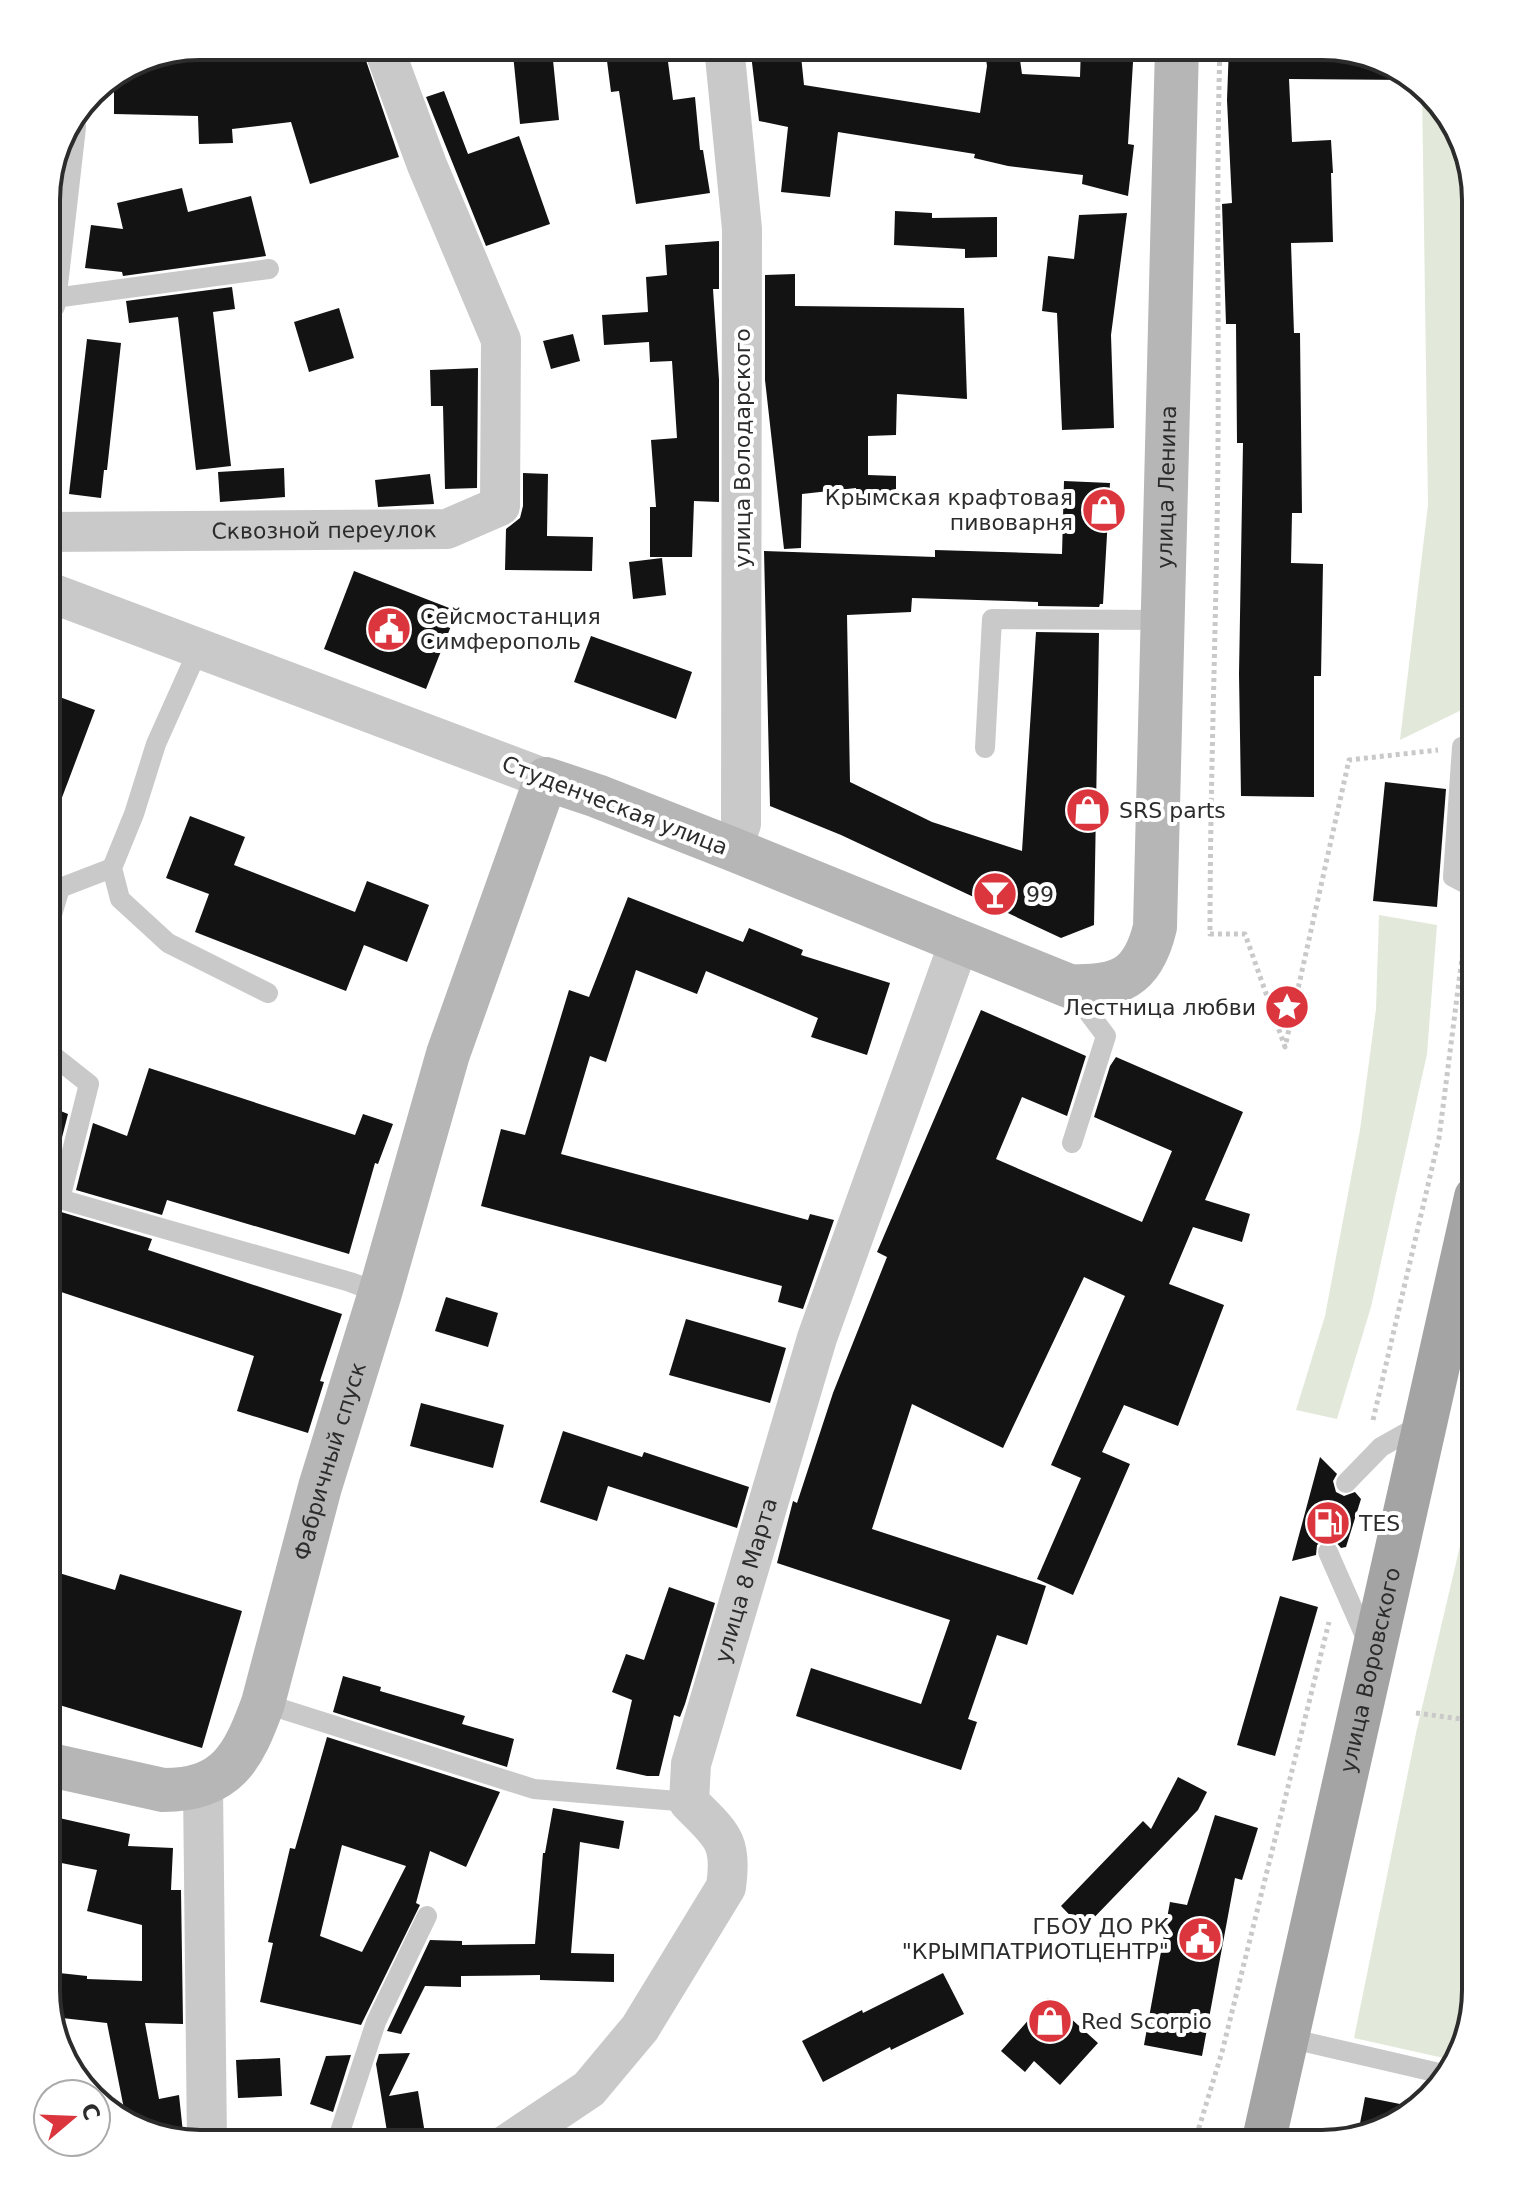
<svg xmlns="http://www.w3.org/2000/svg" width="1522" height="2190" font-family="'DejaVu Sans',sans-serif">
<rect width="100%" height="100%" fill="#fff"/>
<!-- green -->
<g fill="#e2e9da">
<path d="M1422,89L1456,124L1476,200V703L1400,740L1428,505Z"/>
<path d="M1379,915L1437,925L1427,1054L1371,1307L1337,1419L1296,1410L1325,1316L1360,1130L1376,1009Z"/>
<path d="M1476,1478V1990L1457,2061L1354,2038L1416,1733Z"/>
</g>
<!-- building -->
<g fill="#131313" fill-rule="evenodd">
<path d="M252,46H361L399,157L310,184L291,122L232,129L233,143L199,144L198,116L114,114V79L182,53L253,50Z"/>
<path d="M750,46H800L804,85L980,113L987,66L984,46H1018L1022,74L1080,77L1081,46H1134L1128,144L1134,145L1128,196L1082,184L1083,175L1008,166L974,158L975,154L838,132L830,197L781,192L788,127L759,121Z"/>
<path d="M1229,46H1331L1399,67L1412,80L1289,79L1292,142L1331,140L1333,173H1331L1333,242L1291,243L1294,333H1300L1302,513H1292L1291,563L1323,564L1321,676H1314V797L1241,796L1239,674L1243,443H1237L1236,324H1226L1222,204L1232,203L1227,100Z"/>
<path d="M552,50L559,120L520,124L513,54Z"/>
<path d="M667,54L673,100L695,97L700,150H703L710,193L636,204L619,91L611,92L607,61Z"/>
<path d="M444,91L468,154L519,136L550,224L486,246L426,97Z"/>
<path d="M182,188L188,212L251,196L266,256L123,276L122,272L85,268L91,225L123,229L117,203Z"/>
<path d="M895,211L932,213V218L997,217V257L965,258V249L894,245Z"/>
<path d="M1127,213L1111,335L1114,428L1062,430L1057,313L1042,311L1048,256L1074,259L1079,215Z"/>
<path d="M719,241V289H713L719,380V502L694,501L692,557H650V507H656L651,440L677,438L672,361L650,362L649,342L604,345L602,315L648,312L646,277L667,275L665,245Z"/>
<path d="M795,274V306L964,308L967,399L897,394L896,435L868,436V475L896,476V503L855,504L856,488L802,494L801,548L784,549L765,380V275Z"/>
<path d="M232,287L235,309L213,312L231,466L196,470L178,317L129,323L126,301Z"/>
<path d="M339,308L354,358L309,372L294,322Z"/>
<path d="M573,334L580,361L551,369L543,341Z"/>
<path d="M87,339L121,343L107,470H104L101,498L69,494Z"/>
<path d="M478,368L477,488L445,489L443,406H431L430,370Z"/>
<path d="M284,468L285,497L220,502L218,472Z"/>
<path d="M523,473L548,474L547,536L593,537L592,571L505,570L506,529L520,518L523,506Z"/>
<path d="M430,474L434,504L378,507L375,480Z"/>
<path d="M1064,481L1110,483L1103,604H1100L1099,607L1038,606V602L912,598L911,612L847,615L850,782L932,822L1022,851L1036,632L1099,633L1094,925L1061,938L841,835L770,806L764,551L935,557V550L1062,554Z"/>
<path d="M662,558L666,595L633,599L629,562Z"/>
<path d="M354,571L457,611L426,689L324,649Z"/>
<path d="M591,636L692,672L676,719L574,682Z"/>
<path d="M46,692L95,710L49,832L46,831Z"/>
<path d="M1385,782L1446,789L1437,907L1373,901Z"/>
<path d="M190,816L245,837L234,865L355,912L367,881L429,905L407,962L364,945L346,991L195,932L209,894L166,878Z"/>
<path d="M628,897L743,942L749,928L803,950L801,955L890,983L867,1055L811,1037L818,1018L706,971L697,994L636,970L606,1062L590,1056L561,1154L808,1220L810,1214L834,1220L803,1309L778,1302L782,1286L481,1206L501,1129L525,1135L569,990L589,997Z"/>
<path d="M981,1010L1086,1056L1067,1116L1022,1097L996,1159L1142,1222L1172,1151L1094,1117L1110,1066L1116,1057L1243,1112L1205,1200L1250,1214L1242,1242L1193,1227L1169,1284L1224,1305L1178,1426L1124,1405L1102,1452L1130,1464L1073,1595L1037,1579L1081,1478L1051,1465L1125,1296L1084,1277L1003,1448L912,1404L872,1529L1046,1586L1027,1645L997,1635L968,1719L977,1722L961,1770L796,1716L811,1668L921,1704L950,1620L777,1563L793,1501L797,1503L833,1393L887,1257L877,1252Z"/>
<path d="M149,1068L355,1135L363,1114L393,1124L378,1164L375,1163L349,1254L167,1200L162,1215L76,1190L93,1123L127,1136Z"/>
<path d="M46,1105L68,1114L47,1196L51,1209L152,1239L148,1250L342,1314L320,1381L324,1382L308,1433L237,1411L254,1356L46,1287Z"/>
<path d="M446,1297L498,1313L488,1347L435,1331Z"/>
<path d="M686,1319L786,1348L770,1403L669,1375Z"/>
<path d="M421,1403L504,1425L493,1468L410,1446Z"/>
<path d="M563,1431L642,1457L644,1452L749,1487L737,1528L608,1486L597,1521L540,1502Z"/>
<path d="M1320,1457L1337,1474L1333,1481L1336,1492L1344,1496L1355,1492L1361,1499L1346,1547L1341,1548L1335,1541L1324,1540L1317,1545L1316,1555L1292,1561Z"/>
<path d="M46,1569L115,1590L120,1574L242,1611L202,1748L46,1701Z"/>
<path d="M669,1587L715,1603L685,1704L680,1717L674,1715L659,1776H647L616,1769L632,1700L612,1692L626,1654L644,1660Z"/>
<path d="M1280,1596L1318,1607L1275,1756L1237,1745Z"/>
<path d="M343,1676L381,1687L380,1691L465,1716L462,1724L514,1739L507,1767L333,1712Z"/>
<path d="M327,1737L500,1792L466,1867L430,1851L416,1903L420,1905L361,2025L260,2002L273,1943L268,1942L290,1848L295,1849ZM342,1845L406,1866L362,1952L320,1936Z"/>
<path d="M1178,1777L1207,1792L1198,1810L1083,1929L1061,1906L1143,1821L1151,1829Z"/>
<path d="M553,1808L624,1821L619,1849L580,1842L571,1953L614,1954V1982L540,1980V1975L461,1976V1987L425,1986L401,2034L387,2031L430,1940L462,1941V1945L535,1944L543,1853H545Z"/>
<path d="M46,1815L130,1834L128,1846L173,1848L171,1890H181L183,2024L145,2023L159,2099L179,2095L184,2142L127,2124L107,2023L53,2017L47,1995L50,1972L87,1976V1979L142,1981V1925L87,1911L97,1870L46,1860Z"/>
<path d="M1215,1815L1258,1828L1242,1880L1235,1878L1202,2056L1144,2045L1170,1902L1187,1905Z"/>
<path d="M943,1973L964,2014L891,2050L890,2047L823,2082L802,2041L862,2010L863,2013Z"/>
<path d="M1048,1998L1098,2043L1060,2085L1034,2061L1025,2072L1001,2051Z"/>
<path d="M410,2053L389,2096L418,2091L426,2140L389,2144L376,2064L379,2054Z"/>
<path d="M351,2055L333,2112L310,2104L326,2056Z"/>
<path d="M280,2058L282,2096L238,2098L236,2060Z"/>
<path d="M1365,2097L1415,2107L1398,2124L1358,2134Z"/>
</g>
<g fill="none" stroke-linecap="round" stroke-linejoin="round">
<!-- path -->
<g stroke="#c9c9c9" stroke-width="5" stroke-dasharray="4 4" stroke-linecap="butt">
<path d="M1220,46C1216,179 1219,312 1218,445C1217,608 1210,771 1210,934H1245L1285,1047L1349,760L1438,750"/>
<path d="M1396,68H1400"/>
<path d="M1373,1420L1439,1138L1468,911"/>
<path d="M1416,1713L1476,1721"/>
<path d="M1194,2144L1222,2052L1329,1622"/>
</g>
<!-- service -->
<g stroke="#c9c9c9" stroke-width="20">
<path d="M47,299L269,269"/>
<path d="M199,648L156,744L134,814L112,868L120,899L168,943L268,993"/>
<path d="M985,748L992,619L1164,620"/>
<path d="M60,888L112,868"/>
<path d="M1476,889L1453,877L1462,747L1476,742"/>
<path d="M46,935L60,888L46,881"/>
<path d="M1070,988L1106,1036L1072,1143"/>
<path d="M46,1050L89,1084L60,1199L350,1282L380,1293"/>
<path d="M1346,1483L1381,1447L1422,1424"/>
<path d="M1328,1552L1368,1643"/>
<path d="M263,1703L534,1789L689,1802"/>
<path d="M1288,2038L1439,2073"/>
<path d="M336,2144L376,2022L427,1916"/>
</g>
<!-- minor -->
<g stroke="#c9c9c9" stroke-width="40">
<path d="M724,46L742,229L741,824L732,849"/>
<path d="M46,302L66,127"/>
<path id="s1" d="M46,532L447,529L500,506L501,340L427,165L383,46"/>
<path d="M46,591L546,779"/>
<path d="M203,1787L207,2144"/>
<path id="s2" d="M507,2144L589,2089L640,2028L726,1887C733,1839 720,1834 689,1802L691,1764L817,1338L960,940"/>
</g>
<!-- secondary -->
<path stroke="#b6b6b6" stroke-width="44" id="s3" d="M46,1764L163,1790C227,1790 243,1758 263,1703L320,1487L380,1293L448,1054L546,779L597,796L732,849L1069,986C1119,988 1143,978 1155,927L1177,46"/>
<!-- primary -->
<path stroke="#a4a4a4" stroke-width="44" id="s4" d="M1263,2144L1476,1197"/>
</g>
<!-- icons -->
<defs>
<g id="shop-disc" transform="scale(2.3)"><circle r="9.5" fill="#db363e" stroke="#fff"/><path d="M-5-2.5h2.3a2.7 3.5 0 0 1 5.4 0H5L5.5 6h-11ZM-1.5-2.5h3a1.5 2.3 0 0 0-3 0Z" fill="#fff"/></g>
<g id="civic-disc" transform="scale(2.3)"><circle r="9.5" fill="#db363e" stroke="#fff"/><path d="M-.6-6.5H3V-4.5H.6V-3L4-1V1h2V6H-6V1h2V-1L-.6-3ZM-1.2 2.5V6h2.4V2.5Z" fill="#fff"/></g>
<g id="bar-disc" transform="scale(2.3)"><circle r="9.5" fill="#db363e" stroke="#fff"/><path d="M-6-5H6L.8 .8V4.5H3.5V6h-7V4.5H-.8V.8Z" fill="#fff"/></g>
<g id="sight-disc" transform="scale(2.3)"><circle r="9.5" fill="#db363e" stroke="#fff"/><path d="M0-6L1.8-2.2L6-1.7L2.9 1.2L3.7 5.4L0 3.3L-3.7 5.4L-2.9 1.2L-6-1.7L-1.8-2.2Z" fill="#fff"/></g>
<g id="fuel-disc" transform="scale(2.3)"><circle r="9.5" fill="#db363e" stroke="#fff"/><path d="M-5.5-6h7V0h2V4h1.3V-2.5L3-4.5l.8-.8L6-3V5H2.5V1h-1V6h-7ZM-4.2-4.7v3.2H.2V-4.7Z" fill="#fff"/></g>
</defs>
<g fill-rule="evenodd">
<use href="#shop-disc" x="1104" y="510"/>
<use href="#civic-disc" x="389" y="629"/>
<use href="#shop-disc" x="1088" y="810"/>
<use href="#bar-disc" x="995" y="894"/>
<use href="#sight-disc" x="1287" y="1007"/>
<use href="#fuel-disc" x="1328" y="1523"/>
<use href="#civic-disc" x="1200" y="1939"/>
<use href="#shop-disc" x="1050" y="2021"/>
</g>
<g text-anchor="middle" stroke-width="8" stroke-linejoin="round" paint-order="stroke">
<!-- street labels -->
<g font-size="22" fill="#2c2c2c" stroke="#fff">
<text transform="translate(742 448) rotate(-90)" y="8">улица Володарского</text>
<text dy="8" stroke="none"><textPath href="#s3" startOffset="2352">улица Ленина</textPath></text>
<text dy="8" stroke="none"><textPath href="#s1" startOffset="278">Сквозной переулок</textPath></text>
<text transform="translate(615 805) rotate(21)" y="8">Студенческая улица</text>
<text dy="8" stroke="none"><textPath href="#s3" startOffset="516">Фабричный спуск</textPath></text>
<text dy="8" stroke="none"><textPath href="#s2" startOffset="672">улица 8 Марта</textPath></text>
<text dy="8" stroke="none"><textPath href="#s4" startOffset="486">улица Воровского</textPath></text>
</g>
<!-- poi labels -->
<g font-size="22" fill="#2c2c2c" stroke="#fff" text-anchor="start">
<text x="1073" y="505" text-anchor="end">Крымская крафтовая<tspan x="1073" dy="25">пивоварня</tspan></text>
<text x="420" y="624">Сейсмостанция<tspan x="420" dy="25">Симферополь</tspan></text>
<text x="1119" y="818">SRS parts</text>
<text x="1026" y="902">99</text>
<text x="1256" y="1015" text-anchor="end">Лестница любви</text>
<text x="1359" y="1531">TES</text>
<text x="1169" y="1934" text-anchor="end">ГБОУ ДО РК<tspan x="1169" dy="25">"КРЫМПАТРИОТЦЕНТР"</tspan></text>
<text x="1081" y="2029">Red Scorpio</text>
</g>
</g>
<!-- crop -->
<path d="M0 0H1522V2190H0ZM200 60H1322A140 140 0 0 1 1462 200V1990A140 140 0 0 1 1322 2130H200A140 140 0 0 1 60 1990V200A140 140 0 0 1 200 60Z" fill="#fff" fill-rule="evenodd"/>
<path fill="none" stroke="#2c2c2c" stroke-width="4" d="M200 60H1322A140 140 0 0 1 1462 200V1990A140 140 0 0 1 1322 2130H200A140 140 0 0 1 60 1990V200A140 140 0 0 1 200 60Z"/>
<!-- north arrow -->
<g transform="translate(72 2118) rotate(71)"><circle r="38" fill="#ffffff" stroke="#ababab" stroke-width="2"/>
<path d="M0-6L14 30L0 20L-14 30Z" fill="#db363e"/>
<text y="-12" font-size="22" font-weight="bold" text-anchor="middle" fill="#2c2c2c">С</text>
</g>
</svg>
